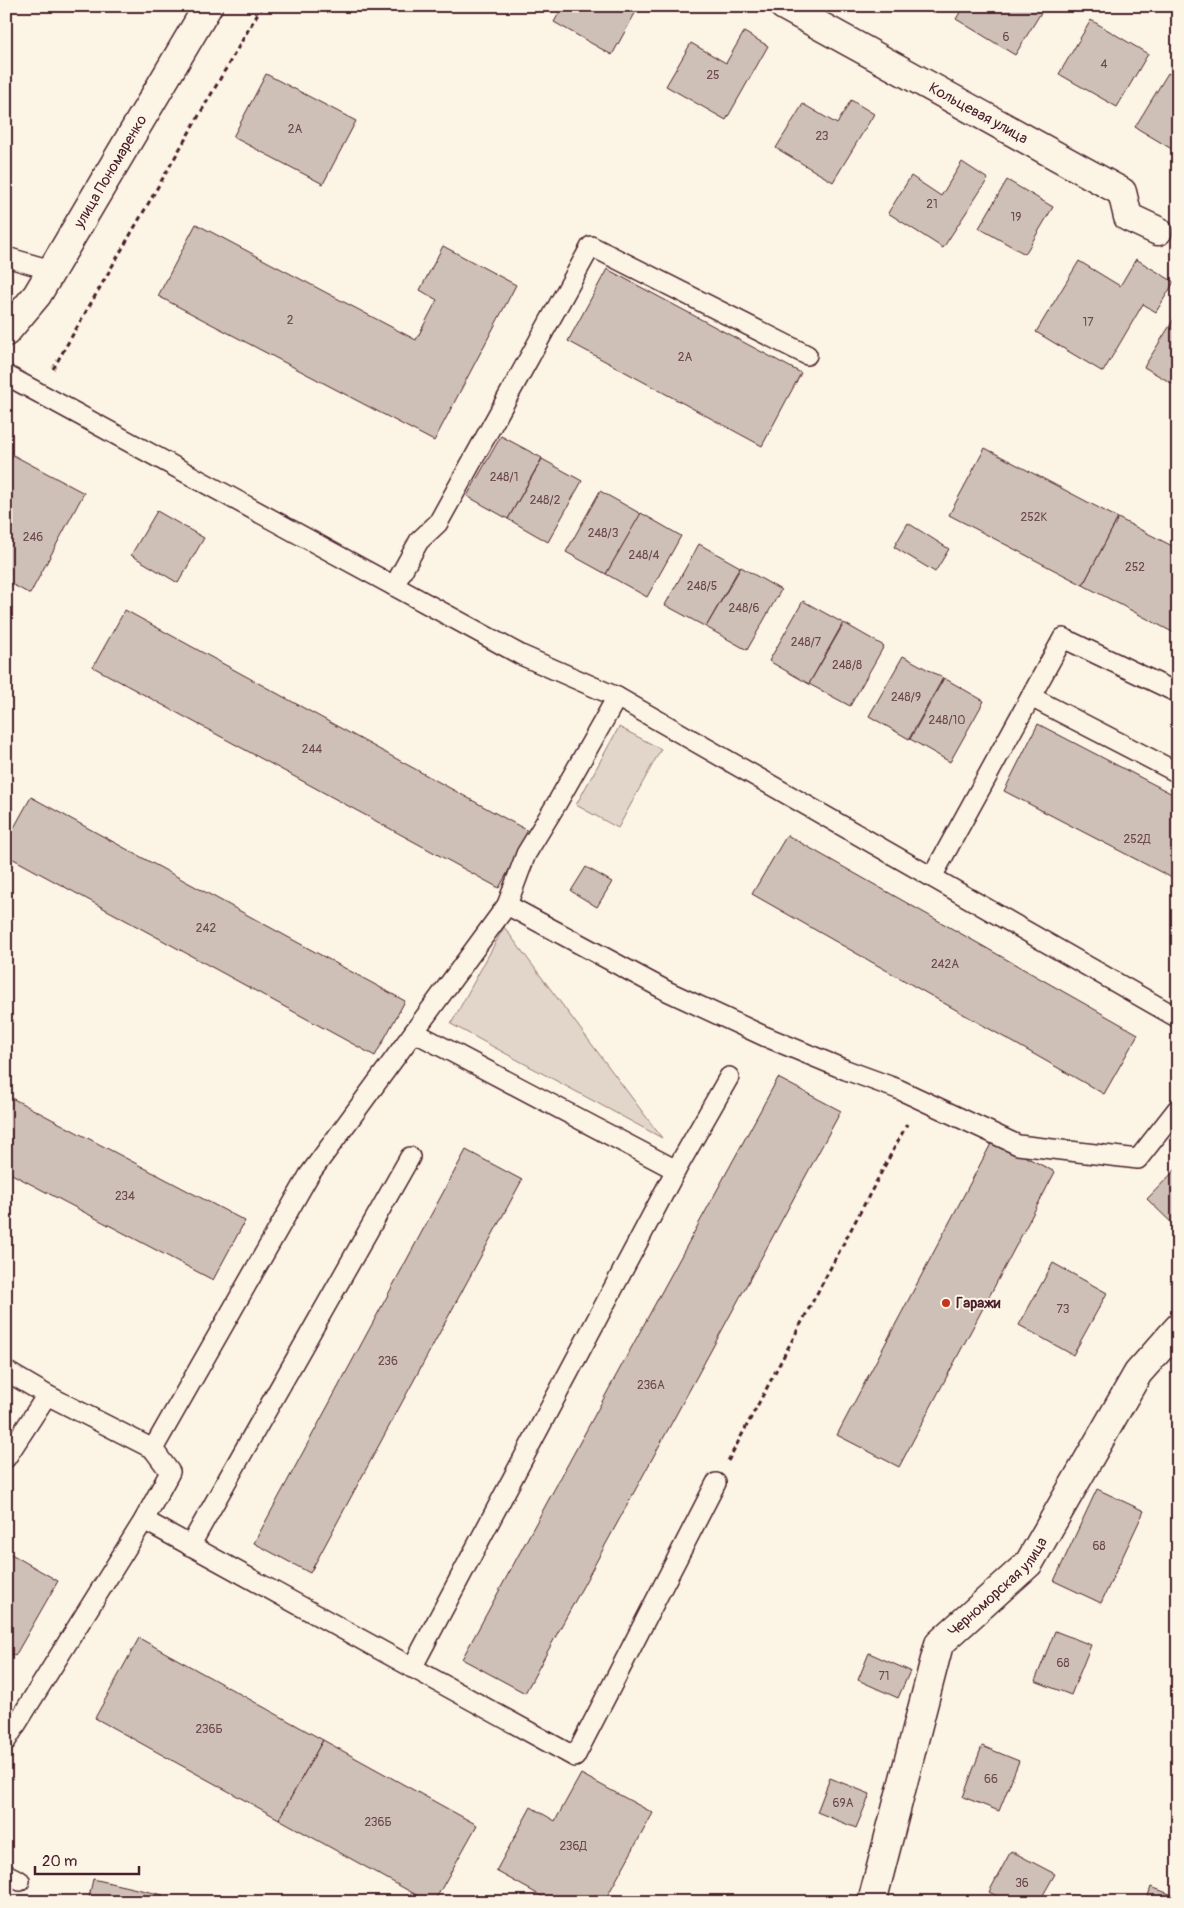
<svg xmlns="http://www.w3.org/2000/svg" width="1184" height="1908" font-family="Pangolin,sans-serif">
<rect width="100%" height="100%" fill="#fcf5e5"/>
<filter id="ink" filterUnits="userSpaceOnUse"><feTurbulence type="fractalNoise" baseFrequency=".02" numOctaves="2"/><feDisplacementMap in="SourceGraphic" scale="10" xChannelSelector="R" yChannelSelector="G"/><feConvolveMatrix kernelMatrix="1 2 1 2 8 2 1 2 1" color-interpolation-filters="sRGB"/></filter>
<g filter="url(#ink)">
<!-- green -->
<g fill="#e2d5ca" stroke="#967a7a">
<path d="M619,727L661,749L618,828L576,805Z"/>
<path d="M504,927L662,1138L451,1024Z"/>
</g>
<!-- building -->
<g fill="#cfc0b7" stroke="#4a1f2b">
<path d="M563,6H639L612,55L554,22Z"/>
<path d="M964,6H1045L1015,55L956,19Z"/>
<path d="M1091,20L1148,54L1117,107L1059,74Z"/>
<path d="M744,32L768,46L726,120L666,86L691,43L726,63Z"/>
<path d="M1168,73L1178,79V147L1175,151L1135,127Z"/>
<path d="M266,74L356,121L323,184L233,137Z"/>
<path d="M851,100L874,114L833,182L776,148L803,104L837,124Z"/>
<path d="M962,162L988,179L943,248L888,213L911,176L941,196Z"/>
<path d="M1007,180L1053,207L1025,254L979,228Z"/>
<path d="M196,224L416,340L437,300L420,290L443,246L516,285L434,441L158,296Z"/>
<path d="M1136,259L1174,282L1156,312L1143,304L1103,372L1036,332L1079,261L1120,286Z"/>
<path d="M607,269L801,373L762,446L568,341Z"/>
<path d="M1174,319L1178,322V387L1144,367Z"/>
<path d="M501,436L542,458L508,519L467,496Z"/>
<path d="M985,448L1118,518L1083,585L949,515Z"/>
<path d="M13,455L84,493L30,594L6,581V467Z"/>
<path d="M542,459L582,481L548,542L508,519Z"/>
<path d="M600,491L641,514L606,574L566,552Z"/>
<path d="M157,511L204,538L178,583L131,555Z"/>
<path d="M641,513L681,536L647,597L606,574Z"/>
<path d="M1118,518L1178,549V635L1083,585Z"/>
<path d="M908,523L949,549L935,572L894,547Z"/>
<path d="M699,544L740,567L706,627L665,605Z"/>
<path d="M741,567L781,590L747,650L706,627Z"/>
<path d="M803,601L843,623L809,684L769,661Z"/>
<path d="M125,610L530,832L499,888L93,667Z"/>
<path d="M844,623L884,646L850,706L809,684Z"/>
<path d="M903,656L943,678L909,739L869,716Z"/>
<path d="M944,678L984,701L950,762L910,739Z"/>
<path d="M1038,724L1178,797V881L1004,791Z"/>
<path d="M31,797L405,1001L375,1056L6,855V842Z"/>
<path d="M787,835L1138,1034L1104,1094L752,894Z"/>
<path d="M586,867L612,882L597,907L571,891Z"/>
<path d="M778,1078L841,1111L525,1693L462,1659Z"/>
<path d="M6,1095L245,1221L213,1280L6,1171Z"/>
<path d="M993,1140L1055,1172L899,1467L837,1435Z"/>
<path d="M466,1150L522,1180L310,1573L254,1543Z"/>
<path d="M1178,1167V1229L1147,1199Z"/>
<path d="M1053,1263L1107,1293L1073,1355L1019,1325Z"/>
<path d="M1097,1489L1144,1511L1101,1603L1054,1581Z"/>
<path d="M6,1551L58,1581L15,1656L6,1651Z"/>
<path d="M1055,1631L1091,1645L1071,1695L1035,1681Z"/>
<path d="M139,1638L323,1740L279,1819L95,1718Z"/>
<path d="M869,1653L910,1671L898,1698L858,1680Z"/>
<path d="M323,1740L477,1825L434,1902H429L279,1819Z"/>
<path d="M982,1746L1019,1761L999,1811L963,1797Z"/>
<path d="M581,1774L653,1813L604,1902H552L496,1871L531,1807L555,1821Z"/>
<path d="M830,1778L870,1794L856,1828L817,1812Z"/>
<path d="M1011,1851L1055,1874L1039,1902H1008L989,1892Z"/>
<path d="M93,1879L163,1895L162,1902H88Z"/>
<path d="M1151,1887L1178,1897V1902H1146Z"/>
</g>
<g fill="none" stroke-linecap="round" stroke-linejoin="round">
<!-- service casing -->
<g stroke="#4a1f2b" stroke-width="22">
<g id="service">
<path d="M6,257L51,270"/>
<path d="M6,375L521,655L617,697L1178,1018"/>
<path d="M394,586L419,541L438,523L591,246L807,355"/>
<path d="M1031,697L1178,773"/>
<path d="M932,877L1063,638L1178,693"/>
<path d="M507,905L667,991L764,1036L846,1070L898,1089L1018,1145L1138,1159L1178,1108"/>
<path d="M414,1032L676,1170"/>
<path d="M6,1371L47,1395L153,1449L170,1472L144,1520L6,1741"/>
<path d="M153,1449L309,1175L507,905L526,854L557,803L617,697"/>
<path d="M6,1458L47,1395"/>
<path d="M144,1520L575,1757L716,1483"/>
<path d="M190,1546L410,1157"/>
<path d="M412,1668L676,1170L729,1077"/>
<path d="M6,1874L20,1881"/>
</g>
</g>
<!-- minor casing -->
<g stroke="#4a1f2b" stroke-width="31">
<g id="minor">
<path id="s1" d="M784,6L1122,192L1128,217L1158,231"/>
<path id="s2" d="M872,1902L939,1644L1029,1563L1138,1373L1178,1328"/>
</g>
</g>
<!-- tertiary casing -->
<g stroke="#4a1f2b" stroke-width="31">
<g id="tertiary">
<path id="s3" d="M6,332L37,295L208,6"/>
</g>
</g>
<!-- path -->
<g stroke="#4a1f2b" stroke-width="3" stroke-dasharray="5 4" stroke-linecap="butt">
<path d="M53,369L262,6"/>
<path d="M728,1461L907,1124"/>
</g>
<!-- service -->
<use href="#service" stroke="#fcf5e5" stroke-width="19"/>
<!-- minor -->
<use href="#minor" stroke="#fcf5e5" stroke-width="28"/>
<!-- tertiary -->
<use href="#tertiary" stroke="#fcf5e5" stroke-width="28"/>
</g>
</g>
<!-- markers -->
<circle fill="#c8321e" stroke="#fcf5e5" stroke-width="2" cx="946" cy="1303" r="5"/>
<g text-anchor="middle" stroke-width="4" stroke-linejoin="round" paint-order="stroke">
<!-- number labels -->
<g font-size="12" fill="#6b474e">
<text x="1006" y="41">6</text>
<text x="1104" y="68">4</text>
<text x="713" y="79">25</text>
<text x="295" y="133">2А</text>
<text x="822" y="140">23</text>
<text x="932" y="208">21</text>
<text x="1016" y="221">19</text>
<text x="290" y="324">2</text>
<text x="1088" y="326">17</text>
<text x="685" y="361">2А</text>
<text x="504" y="481">248/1</text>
<text x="545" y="504">248/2</text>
<text x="1034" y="521">252К</text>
<text x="603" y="537">248/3</text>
<text x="33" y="541">246</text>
<text x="644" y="559">248/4</text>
<text x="1135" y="571">252</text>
<text x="702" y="590">248/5</text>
<text x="744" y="612">248/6</text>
<text x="806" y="646">248/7</text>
<text x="847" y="669">248/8</text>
<text x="906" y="701">248/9</text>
<text x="947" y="724">248/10</text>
<text x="312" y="753">244</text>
<text x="1137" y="843">252Д</text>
<text x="206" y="932">242</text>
<text x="945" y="968">242А</text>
<text x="125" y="1200">234</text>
<text x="1063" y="1313">73</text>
<text x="388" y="1365">236</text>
<text x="651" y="1389">236А</text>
<text x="1099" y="1550">68</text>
<text x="1063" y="1667">68</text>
<text x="884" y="1680">71</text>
<text x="209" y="1733">236Б</text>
<text x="991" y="1783">66</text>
<text x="843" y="1807">69А</text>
<text x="378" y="1826">236Б</text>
<text x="573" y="1850">236Д</text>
<text x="1022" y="1887">36</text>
</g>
<!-- street labels -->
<g font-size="15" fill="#4a1f2b" stroke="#fcf5e5">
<text dy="5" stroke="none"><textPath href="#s1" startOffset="222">Кольцевая улица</textPath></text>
<text dy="5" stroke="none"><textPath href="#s3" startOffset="192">улица Пономаренко</textPath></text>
<text dy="5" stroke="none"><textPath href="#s2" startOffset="349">Черноморская улица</textPath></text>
</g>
<!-- poi labels -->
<g font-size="15" font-weight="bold" fill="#4a1f2b" stroke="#fcf5e5" text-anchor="start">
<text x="956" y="1308">Гаражи</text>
</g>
</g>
<!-- margin -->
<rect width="1184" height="1908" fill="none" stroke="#fcf5e5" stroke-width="25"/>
<rect x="12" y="12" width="1159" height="1883" fill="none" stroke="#4a1f2b" stroke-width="2" filter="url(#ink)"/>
<!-- scale -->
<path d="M35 1866v8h104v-8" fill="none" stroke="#4a1f2b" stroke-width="2.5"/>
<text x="42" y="1866" font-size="15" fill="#4a1f2b" stroke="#fcf5e5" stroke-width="4" paint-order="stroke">20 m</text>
</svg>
